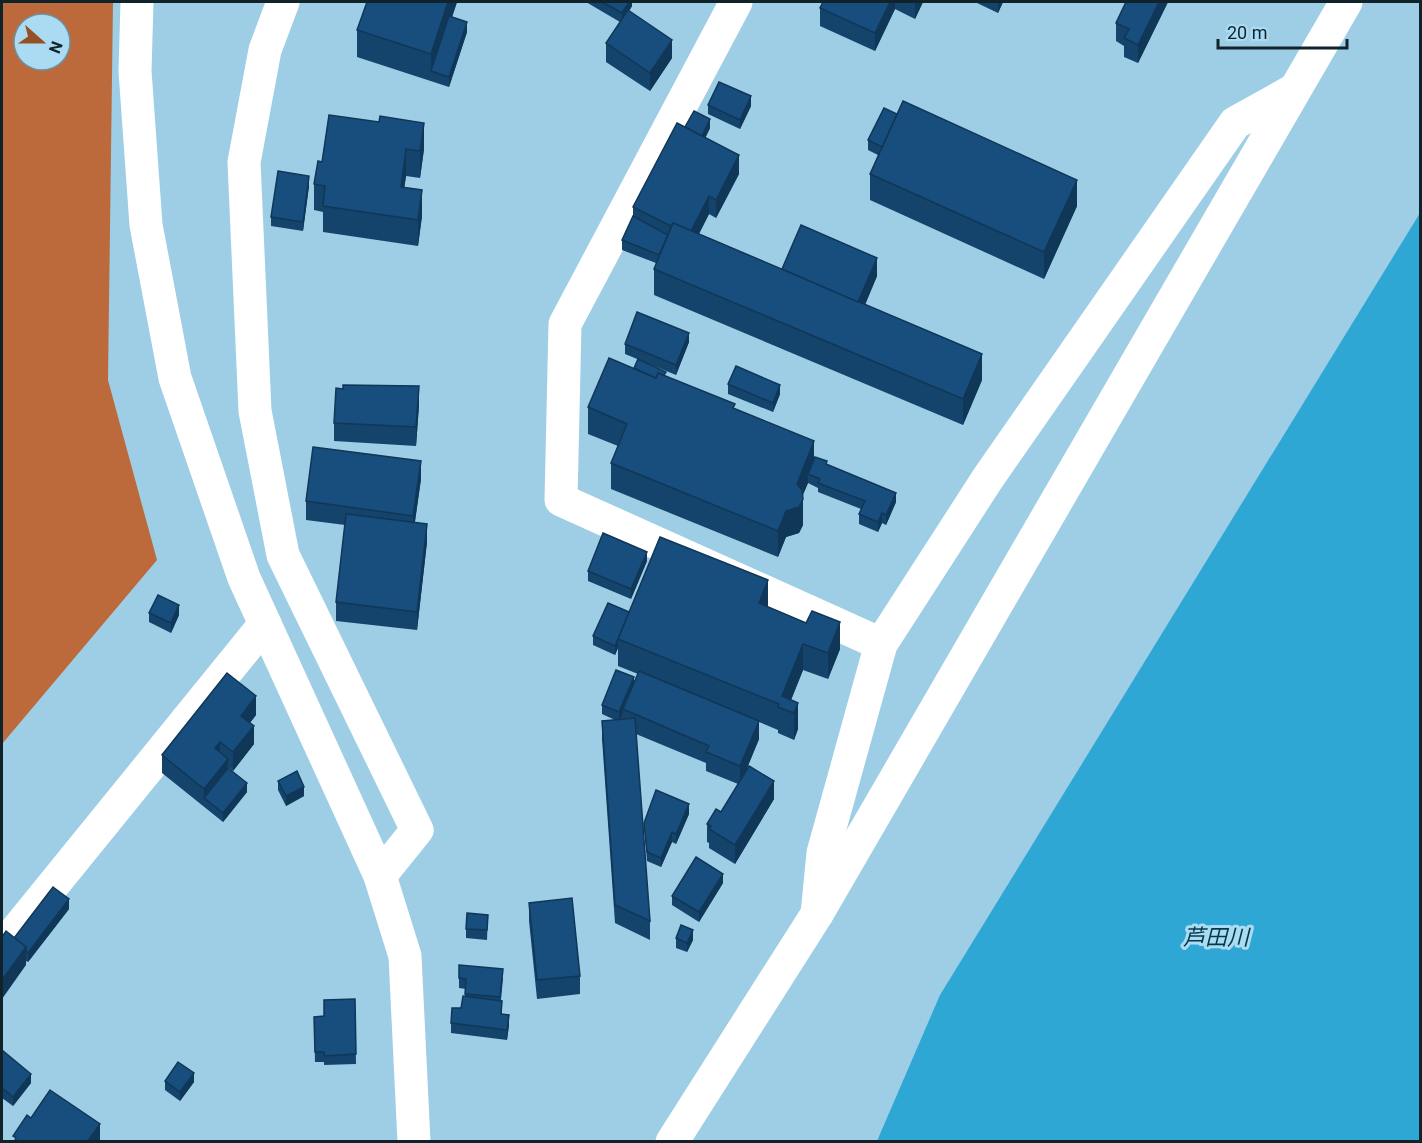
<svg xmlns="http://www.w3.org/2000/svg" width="1422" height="1143" font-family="Roboto,'Noto Sans JP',sans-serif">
<rect width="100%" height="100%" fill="#9ecee5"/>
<!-- forest -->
<path fill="#bc6a3b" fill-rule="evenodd" d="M2,2H113L108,380L157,560L2,744ZM24,24H60V60H24Z"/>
<!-- water -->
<path fill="#2ea7d5" d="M1420,213V1141H877L940,995Z"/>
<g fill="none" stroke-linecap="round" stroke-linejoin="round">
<!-- minor -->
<g stroke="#fff" stroke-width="33">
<path d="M283,2L265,50L244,162L255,411L283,555L417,830L380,876"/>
<path d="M736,2L565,324L561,500L881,644"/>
<path d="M817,914L823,853L881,644L988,478L1235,123L1294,90"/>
<path d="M2,948L265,624"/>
</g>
<!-- tertiary -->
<g stroke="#fff" stroke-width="33">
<path d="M137,2L135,71L146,225L175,378L244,578L380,876L405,956L414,1142"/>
<path d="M672,1142L817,914L1346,2"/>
</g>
</g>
<!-- wall -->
<g fill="#14436c">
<path d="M367,2H457L452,17L467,32L449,87L357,57V30Z"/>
<path d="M586,2H632V6L629,11L672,58L650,91L606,62V43L620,22Z"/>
<path d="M823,2H923L915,19L895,9L875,51L820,26V8Z"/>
<path d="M975,2H1003L998,13Z"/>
<path d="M1168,2L1138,63L1124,57V46L1116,41V23Z"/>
<path d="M708,105L751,106L740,129L708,114Z"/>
<path d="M329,115L424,149L420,178L406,176L404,187L422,216L418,246L323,232V212L314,210V184L322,162Z"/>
<path d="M685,127L710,128L705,138L739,174L716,218L709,214L699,234L782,269L877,276L865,304L982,380L963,425L654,295V269L656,263L622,250V240L633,216V207Z"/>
<path d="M868,140L1077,206L1044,279L870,200V174L878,155L868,150Z"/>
<path d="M309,186L303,231L271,226V217Z"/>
<path d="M689,342L676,375L625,354V344Z"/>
<path d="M634,368L666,376L735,409L814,458L896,502L886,525L882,523L878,532L859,524V514L861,509L818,492V488L808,483L802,496L803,525L799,533L786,537L778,557L611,489V463L618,446L588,434V407Z"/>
<path d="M728,384L780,394L773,412L728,394Z"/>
<path d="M343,389L419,405L416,446L334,441V423Z"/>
<path d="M421,479L415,522L427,542L417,630L336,621V602L345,525L306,520V501Z"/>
<path d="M647,561L631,599L588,581V571Z"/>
<path d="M768,607L840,649L828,679L803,670L791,700L798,729L794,740L778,733V730L759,722V739L745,773L774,799L735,864L709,848V843L707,842V824L721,812L738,784L706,771V763L636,734L650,921V940L615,923L602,739V721L615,720L602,714V705L634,683L638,674L618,666V648L615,655L593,645V636L629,612Z"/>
<path d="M149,613L179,615L171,633L149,622Z"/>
<path d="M256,715L250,723L254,744L233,771L228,767L247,792L223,822L162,773V755Z"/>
<path d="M278,781L304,796L286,806L278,790Z"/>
<path d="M689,814L676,844L672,842L661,867L647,861L644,823Z"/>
<path d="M723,883L699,922L672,905V896Z"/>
<path d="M529,903L580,976V994L537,999L529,921Z"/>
<path d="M69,909L28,962L26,961V965L14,938Z"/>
<path d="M488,915L487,940L466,938V929Z"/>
<path d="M676,938L693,940L687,952L676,948Z"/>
<path d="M459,965L503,978L501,1000L502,1014L509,1025L507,1040L451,1033V1023L461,1008L465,996L466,989L459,988Z"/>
<path d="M355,999L356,1064L324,1065V1062H315L314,1017L324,1016Z"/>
<path d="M2,1050L31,1083L13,1106L2,1098Z"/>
<path d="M165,1081L194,1082L180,1101L165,1090Z"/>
</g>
<!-- shaded-wall -->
<g fill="#103758">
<path d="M448,2H457L434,72L431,71V80V54Z"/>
<path d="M629,2H632V6L622,23V13Z"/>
<path d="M890,2H895V9L875,51V33Z"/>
<path d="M915,2H923L915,19Z"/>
<path d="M998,2H1003L998,13Z"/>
<path d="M1159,2H1168L1138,63V45Z"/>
<path d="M467,22V32L449,87V77Z"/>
<path d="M672,40V58L650,91V73Z"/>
<path d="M751,96V106L740,129V120Z"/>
<path d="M710,119V128L701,147V138Z"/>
<path d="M424,123V149L420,178V151Z"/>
<path d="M406,149V176L401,213V187Z"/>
<path d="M739,155V174L716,218V200Z"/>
<path d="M309,176V186L303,231V222Z"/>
<path d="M1077,180V206L1044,279V252Z"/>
<path d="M422,190V216L418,246V220Z"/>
<path d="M709,196V214L689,253V235Z"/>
<path d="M877,258V276L856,327V308Z"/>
<path d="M689,333V342L676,375V365Z"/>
<path d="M982,354V380L963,425V399Z"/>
<path d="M780,385V394L773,412V403Z"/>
<path d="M419,386V405L416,446V427Z"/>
<path d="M814,441V468L808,474V483L798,507L803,499V525L799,533L786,537L778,557V531Z"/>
<path d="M421,461V479L413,534V516Z"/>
<path d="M896,493V502L886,525V515Z"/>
<path d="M882,513V523L878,532V522Z"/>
<path d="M427,524V542L417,630V612Z"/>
<path d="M647,552V561L631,599V589Z"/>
<path d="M768,580V606L759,629V603Z"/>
<path d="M179,605V615L171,633V623Z"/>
<path d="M629,612L618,639V648L615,655V646Z"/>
<path d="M840,622V649L828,679V653Z"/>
<path d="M803,644V670L787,710L782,696Z"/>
<path d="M634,677V687L623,709V713L619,721V712Z"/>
<path d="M256,696V715L241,734V716Z"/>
<path d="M798,703V729L794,740V713Z"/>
<path d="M759,721V739L740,785V766Z"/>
<path d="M254,726V744L233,771V752Z"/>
<path d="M220,742V761L215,748Z"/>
<path d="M228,759V777L204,798V807V789Z"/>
<path d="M774,781V799L735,864V845Z"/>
<path d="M247,783V792L223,822V813Z"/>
<path d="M304,787V796L286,806V796Z"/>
<path d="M689,804V814L676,844V834Z"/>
<path d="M672,832V842L661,867V858Z"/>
<path d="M723,874V883L699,922V912Z"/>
<path d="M69,899V909L28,962V953Z"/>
<path d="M693,930V940L687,952V943Z"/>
<path d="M26,947V965L2,999V980Z"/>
<path d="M509,1015V1025L507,1040V1030Z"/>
<path d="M194,1073V1082L180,1101V1092Z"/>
<path d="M31,1074V1083L13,1106V1097Z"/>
<path d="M100,1124V1142H87Z"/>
</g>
<!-- building -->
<g fill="#174e7d" stroke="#103758" stroke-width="1.5">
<path d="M367,2H448L431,54L357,30Z"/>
<path d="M602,2H629L622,13Z"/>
<path d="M823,2H890L875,33L820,8Z"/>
<path d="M1126,2H1159L1138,45L1124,38L1129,29L1116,23Z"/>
<path d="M628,10L672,40L650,73L606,43Z"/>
<path d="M449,16L467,22L449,77L431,71Z"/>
<path d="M719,82L751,96L740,120L708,105Z"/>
<path d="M903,101L1077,180L1044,252L870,174Z"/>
<path d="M884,108L897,114L882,147L868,140Z"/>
<path d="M694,111L710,119L702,136L685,127Z"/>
<path d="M329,115L379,122L380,116L424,123L420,151L406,149L401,187L422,190L418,220L323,206L325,186L314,184L318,161L322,162Z"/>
<path d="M677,123L739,155L716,200L709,196L691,231L673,223L671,226L633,207Z"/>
<path d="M278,171L309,176L303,222L271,217Z"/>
<path d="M633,216L668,235L659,255L622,240Z"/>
<path d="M673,223L982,354L963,399L654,269Z"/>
<path d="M801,225L877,258L858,302L782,269Z"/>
<path d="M637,312L689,333L676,365L625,344Z"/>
<path d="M609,358L656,378L658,373L735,404L733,408L814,441L797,484L802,490L803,499L799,507L786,511L778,531L611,463L627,424L588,407Z"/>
<path d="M638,359L666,372L664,375L658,373L656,378L634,368Z"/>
<path d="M736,366L780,385L773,403L728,384Z"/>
<path d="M343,385L419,386L416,427L334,423L336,388L343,389Z"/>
<path d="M313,447L421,461L413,516L306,501Z"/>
<path d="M815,457L827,461L826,464L896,493L886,515L882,513L878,522L859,514L865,501L818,483L820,479L808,474Z"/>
<path d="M346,514L427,524L417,612L336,602Z"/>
<path d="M603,533L647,552L631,589L588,571Z"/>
<path d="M660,537L768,580L759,603L806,623L812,611L840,622L828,653L803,644L782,696L798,703L794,713L778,707L779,704L618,639Z"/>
<path d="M158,595L179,605L171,623L149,613Z"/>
<path d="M608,603L629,612L615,646L593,636Z"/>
<path d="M616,670L634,677L619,712L602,705Z"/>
<path d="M639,671L759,721L740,766L706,752L709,746L623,709Z"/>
<path d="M227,673L256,696L241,716L254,726L233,752L220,742L215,748L228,759L204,789L162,755Z"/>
<path d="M635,718L650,921L615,905L602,721Z"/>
<path d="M749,766L774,781L735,845L709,829L711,826L707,824L716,809L721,812Z"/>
<path d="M228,768L247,783L223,813L204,798Z"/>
<path d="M297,771L304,787L286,796L278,781Z"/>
<path d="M656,790L689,804L676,834L672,832L661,858L647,852L644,823Z"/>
<path d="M696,857L723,874L699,912L672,896Z"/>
<path d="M53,887L69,899L28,953L26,951V947L14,938Z"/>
<path d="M572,898L580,976L537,980L529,903Z"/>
<path d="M467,913L488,915L487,930L466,929Z"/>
<path d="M681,925L693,930L687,943L676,938Z"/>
<path d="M6,931L26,947L2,980V937Z"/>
<path d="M459,965L503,969L500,997L465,994L466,979L459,978Z"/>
<path d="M463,996L502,1001L501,1014L509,1015L507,1030L451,1023L452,1008H461Z"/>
<path d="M355,999L356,1054L324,1056V1052H315L314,1017L324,1016V1000Z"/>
<path d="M2,1050L31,1074L13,1097L2,1088Z"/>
<path d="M178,1062L194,1073L180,1092L165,1081Z"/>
<path d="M50,1090L100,1124L87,1142H14L16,1138L13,1136L27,1115L31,1118Z"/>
</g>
<g text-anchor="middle" stroke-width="6" stroke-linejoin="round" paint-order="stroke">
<!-- water labels -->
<g font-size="22" font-style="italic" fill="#04394c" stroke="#aadbf2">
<text x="1216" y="945">芦田川</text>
</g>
</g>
<!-- border -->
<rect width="1422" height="1143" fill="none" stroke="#10232b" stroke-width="6"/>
<!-- north arrow -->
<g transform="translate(42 42) rotate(111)"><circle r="28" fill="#aadbf2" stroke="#6c91a2" stroke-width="1.5"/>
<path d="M0-4.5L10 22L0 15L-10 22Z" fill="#955026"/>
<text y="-9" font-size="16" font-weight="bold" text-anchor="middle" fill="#10232b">N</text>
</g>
<!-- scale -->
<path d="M1218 39v9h129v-9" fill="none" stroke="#10232b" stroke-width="3"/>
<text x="1227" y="39" font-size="18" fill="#10232b" stroke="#aadbf2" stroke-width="4.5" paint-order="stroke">20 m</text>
</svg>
